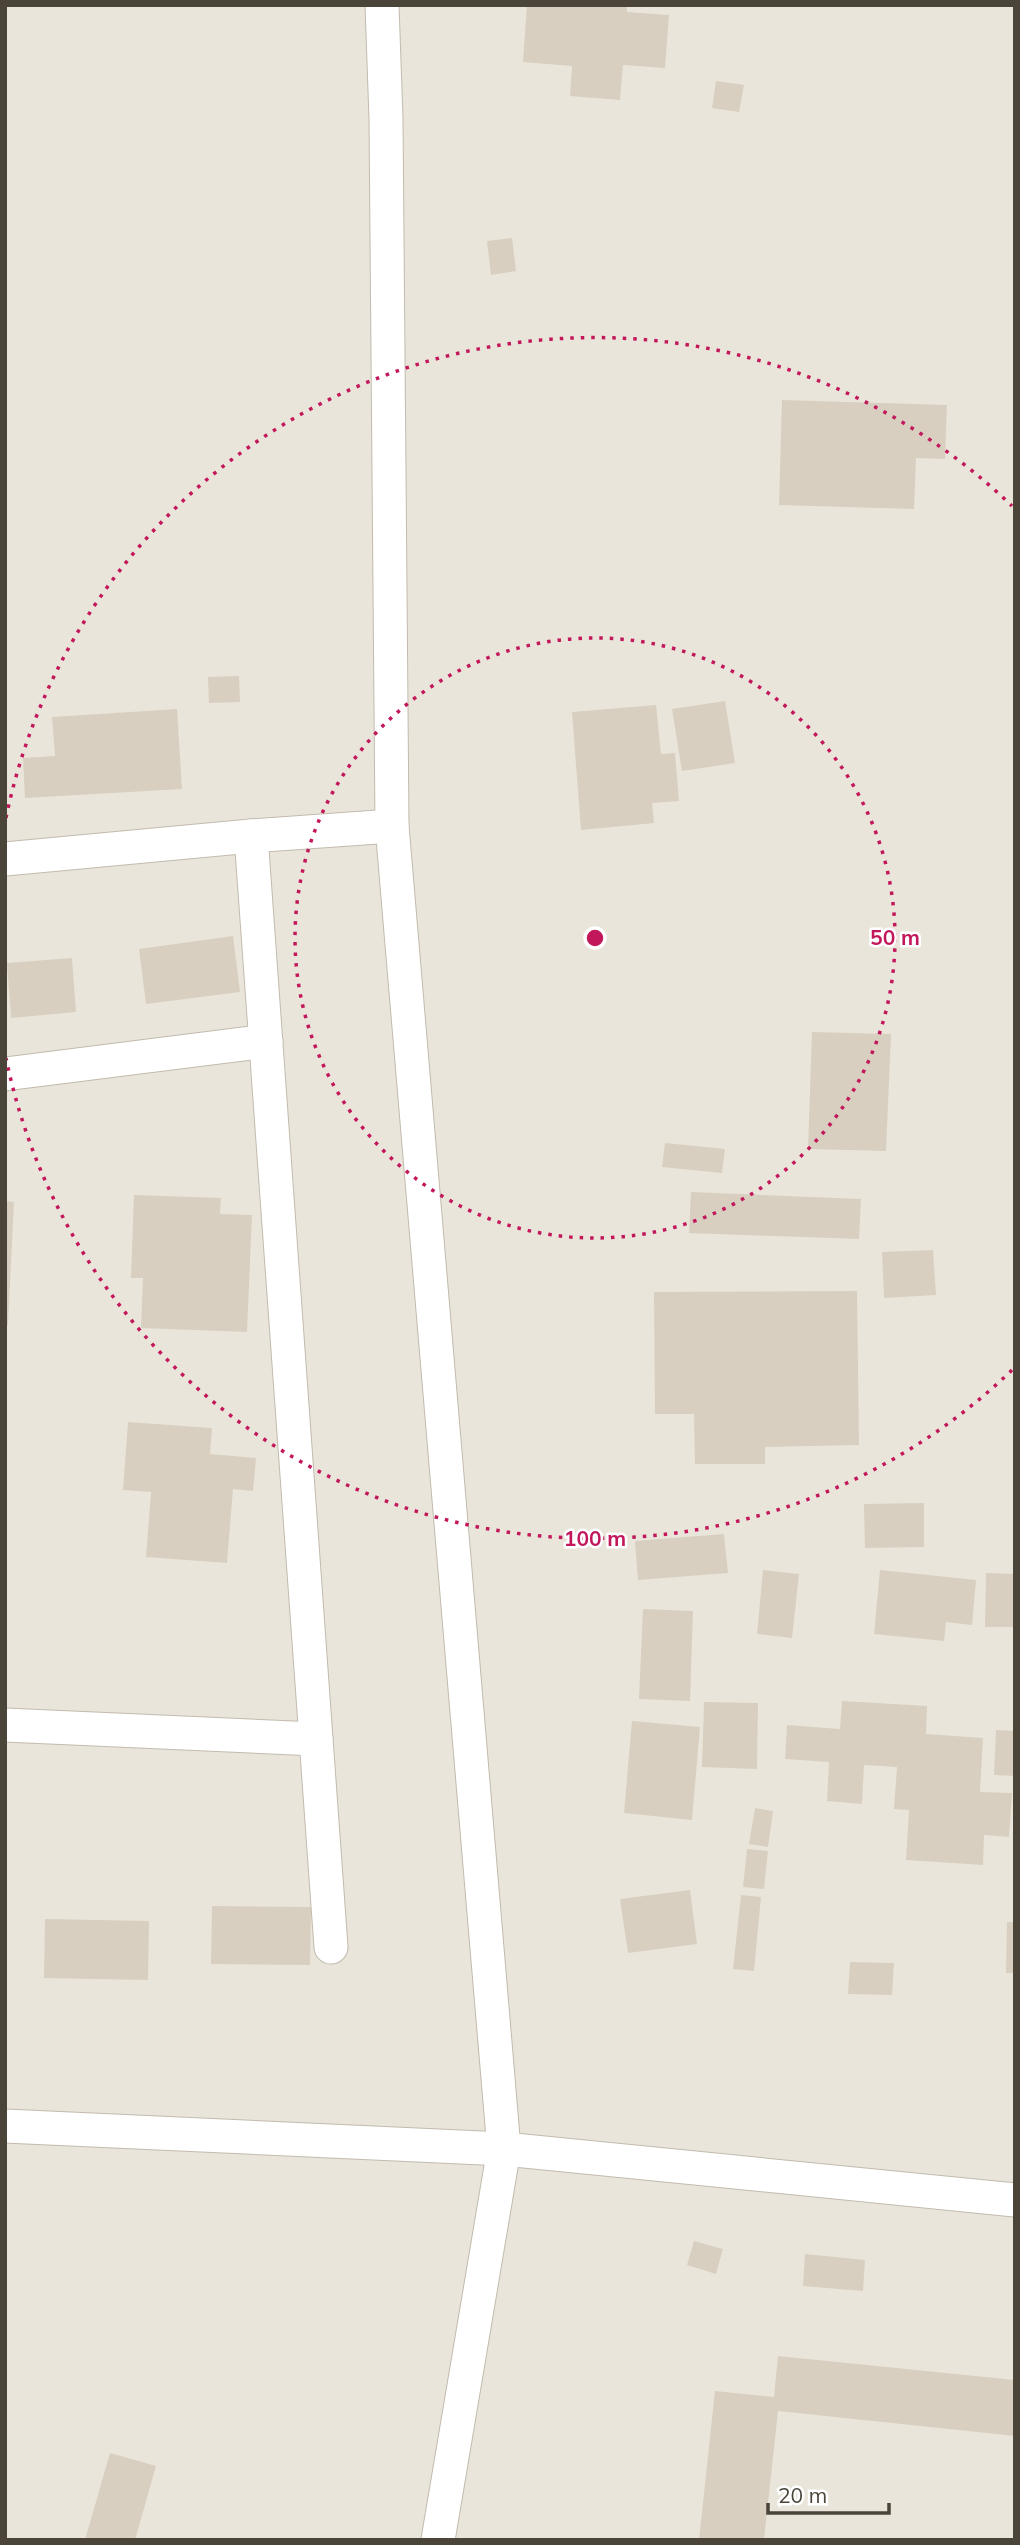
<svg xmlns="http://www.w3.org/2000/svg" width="1020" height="2545" font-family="Mulish,sans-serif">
<rect width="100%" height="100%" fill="#f6f3ec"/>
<!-- residential -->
<rect fill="#eae5da" x="5" y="5" width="1010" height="2535"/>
<!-- building -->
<g fill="#d8cfc1">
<path d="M527,5H627V12L669,15L665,68L623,65L620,100L570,96L572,66L523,62Z"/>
<path d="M716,81L744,85L739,112L712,108Z"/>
<path d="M512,238L516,271L491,275L487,241Z"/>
<path d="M782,400L947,405L945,459L916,458L914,509L779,505Z"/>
<path d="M239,676L240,702L209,703L208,677Z"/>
<path d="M725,701L735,763L682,771L672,709Z"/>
<path d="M656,705L661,754L675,753L679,801L652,803L654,823L581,830L572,712Z"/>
<path d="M177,709L182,789L25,798L23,758L55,756L52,717Z"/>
<path d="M233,936L240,992L146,1004L139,949Z"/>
<path d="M72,958L76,1012L11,1018L7,963Z"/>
<path d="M812,1032L891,1034L886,1151L808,1149Z"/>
<path d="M665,1143L725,1149L722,1173L662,1167Z"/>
<path d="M691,1192L861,1199L859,1239L689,1233Z"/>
<path d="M134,1195L221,1198L220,1214L252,1215L247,1332L141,1328L143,1278H131Z"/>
<path d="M5,1201L14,1202L8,1325H5Z"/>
<path d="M933,1250L936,1295L884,1298L882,1252Z"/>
<path d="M857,1291L859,1445L765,1447V1464H695L694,1414H655L654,1292Z"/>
<path d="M128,1422L212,1428L210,1454L256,1458L253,1491L233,1489L227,1563L146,1557L151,1492L123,1490Z"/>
<path d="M924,1503V1547L865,1548L864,1504Z"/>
<path d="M724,1534L728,1573L638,1580L635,1541Z"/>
<path d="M763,1570L799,1574L792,1638L757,1634Z"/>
<path d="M880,1570L976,1580L972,1625L946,1622L944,1641L874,1634Z"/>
<path d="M986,1573L1015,1574V1627H985Z"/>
<path d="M643,1609L693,1611L690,1701L639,1699Z"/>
<path d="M842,1701L927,1706L926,1734L983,1738L980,1792L1012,1793L1009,1837L984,1835L983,1865L906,1860L909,1810L894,1809L897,1767L864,1765L862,1804L827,1801L829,1762L785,1759L787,1725L840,1729Z"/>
<path d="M704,1702L758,1703L757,1769L702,1767Z"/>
<path d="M632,1721L700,1727L692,1820L624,1813Z"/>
<path d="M996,1730L1015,1731V1776L994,1775Z"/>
<path d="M755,1808L773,1811L768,1847L749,1844Z"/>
<path d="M747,1849L768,1851L764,1889L743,1887Z"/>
<path d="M690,1890L697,1944L628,1953L620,1899Z"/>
<path d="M741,1895L761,1897L754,1971L733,1969Z"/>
<path d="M212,1906L311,1907L310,1965L211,1964Z"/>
<path d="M45,1919L149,1921L148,1980L44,1978Z"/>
<path d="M1007,1922H1015V1973H1006Z"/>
<path d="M850,1962L894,1963L892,1995L848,1994Z"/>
<path d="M694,2241L723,2249L716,2274L687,2265Z"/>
<path d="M805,2254L865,2260L863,2291L803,2286Z"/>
<path d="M778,2356L1015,2380V2436L778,2411L764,2540H699L715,2391L774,2397Z"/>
<path d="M110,2453L156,2466L135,2540H85Z"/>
</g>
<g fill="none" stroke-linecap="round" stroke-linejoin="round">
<!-- minor casing -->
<g stroke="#c2bbae" stroke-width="35">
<g id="minor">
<path d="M382,5L386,119L392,826L504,2149L438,2540"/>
<path d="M251,836L331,1947"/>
<path d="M5,859L251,836L392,826"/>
<path d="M5,1074L266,1041"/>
<path d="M5,1725L316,1739"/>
<path d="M5,2126L504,2149L1015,2200"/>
</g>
</g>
<!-- minor -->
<use href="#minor" stroke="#fff" stroke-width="33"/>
</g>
<!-- distance rings -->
<g fill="none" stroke="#c2185b" stroke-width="3.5" stroke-dasharray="3.5 7">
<circle cx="595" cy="938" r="300"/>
<path d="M1012 1370A601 601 0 0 1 6 1058M6 818A601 601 0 0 1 1012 506"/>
</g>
<circle cx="595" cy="938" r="10" fill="#c2185b" stroke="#fff" stroke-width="3.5"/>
<g font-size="21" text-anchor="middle" font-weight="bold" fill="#c2185b" stroke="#fff" stroke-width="5" stroke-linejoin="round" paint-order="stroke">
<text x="895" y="945">50 m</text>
<text x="595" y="1546">100 m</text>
</g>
<!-- border -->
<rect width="1020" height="2545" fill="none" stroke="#4b4439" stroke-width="14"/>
<!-- scale -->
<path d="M768 2503v10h121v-10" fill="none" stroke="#4b4439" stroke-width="3.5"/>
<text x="778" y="2503" font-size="21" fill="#4b4439" stroke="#ffffff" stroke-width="5" paint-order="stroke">20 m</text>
</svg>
